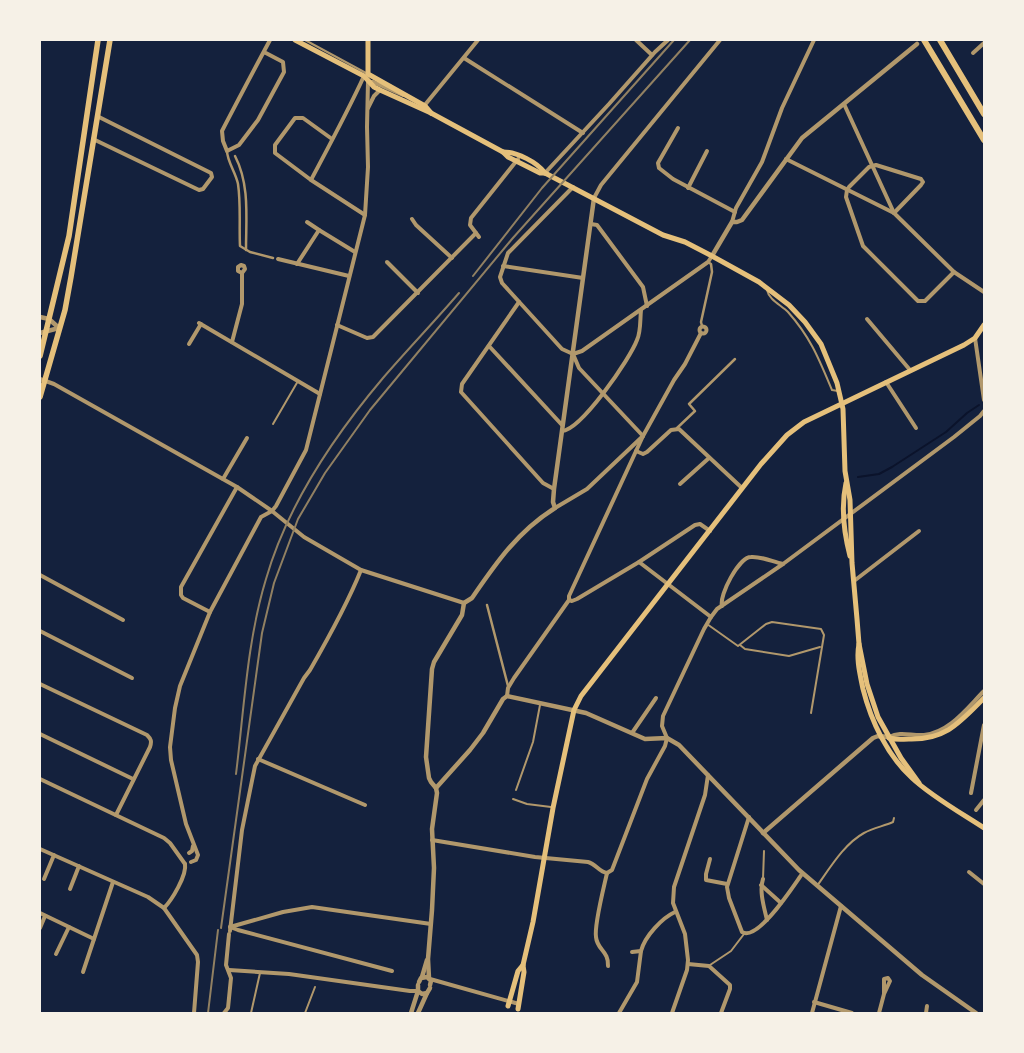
<svg xmlns="http://www.w3.org/2000/svg" width="1024" height="1053" font-family="Commissioner,sans-serif">
<rect width="100%" height="100%" fill="#14213d"/>
<g fill="none" stroke-linecap="round" stroke-linejoin="round">
<!-- stream -->
<path stroke="#0b132b" stroke-width="2" d="M858,477L879,474L892,467L946,432L967,413L979,405"/>
<!-- service -->
<g stroke="#b1986c" stroke-width="2">
<path d="M305,40L366,73"/>
<path d="M767,290C769,300 781,305 788,312C811,338 819,359 832,390L838,391"/>
<path d="M273,424L298,381"/>
<path d="M707,624L738,646L766,624L772,622L821,629L824,635L811,713"/>
<path d="M740,645L745,649L789,656L820,647"/>
<path d="M516,790L533,742L540,705"/>
<path d="M513,799L527,804L551,807"/>
<path d="M763,879L764,851"/>
<path d="M817,886C830,868 844,844 864,833C873,828 884,826 893,822L894,818"/>
<path d="M710,965L731,951L744,934"/>
<path d="M251,1013L260,973"/>
<path d="M305,1013L315,987"/>
</g>
<!-- pedestrian -->
<g stroke="#b1986c" stroke-width="2.5">
<path d="M227,151C227,161 236,173 238,184C241,204 239,226 240,246L250,252L273,258"/>
<path d="M235,156C250,185 246,218 246,250"/>
<path d="M702,326L701,322L712,272L711,264L708,262"/>
<path d="M677,428L695,411L689,404L735,359"/>
<path d="M487,605L508,686"/>
</g>
<!-- minor -->
<g stroke="#b1986c" stroke-width="4">
<path d="M636,40L652,55"/>
<path d="M264,52L283,62L284,72L258,120L239,145L227,151L223,141L222,131C238,100 254,70 270,40"/>
<path d="M973,53L984,43"/>
<path d="M464,58L583,133"/>
<path d="M368,82H373L403,95"/>
<path d="M844,104L894,213"/>
<path d="M424,106L478,40"/>
<path d="M368,108L374,96L380,90"/>
<path d="M678,128L658,163L659,168L673,179L735,212"/>
<path d="M93,139L199,190L203,189L212,177L211,173L97,116"/>
<path d="M332,139L303,118H295L275,145V153L311,180C329,146 348,111 364,76"/>
<path d="M786,159L894,213L954,272L984,292"/>
<path d="M545,173L609,104L655,52L668,40"/>
<path d="M311,180L365,215"/>
<path d="M573,187L508,253L500,277L502,283L562,349L573,354L579,368L643,436"/>
<path d="M688,188L707,151"/>
<path d="M594,198L601,185L720,40"/>
<path d="M894,213L921,185L923,182L921,179L876,165L869,167L849,187L847,190L846,197L863,246L918,301H925L954,272"/>
<path d="M412,219L416,225L452,258"/>
<path d="M307,222L319,230"/>
<path d="M732,222L736,208L762,162L782,108L814,40"/>
<path d="M591,224L597,225L600,229L643,287L647,306"/>
<path d="M479,237L470,225L471,218L518,159"/>
<path d="M278,259L349,276"/>
<path d="M387,262L418,293"/>
<path d="M297,264L319,230L355,252"/>
<path d="M503,266L583,278"/>
<path d="M519,302L462,384L461,392L543,483L554,489"/>
<path d="M867,319L910,370"/>
<path d="M199,323L320,394"/>
<path d="M337,325L367,338L373,337L476,233"/>
<circle cx="703" cy="330" r="3.5"/>
<path d="M975,338L984,400"/>
<path d="M232,342L242,304V273L245,269L244,266L241,265L238,267V271L242,273"/>
<path d="M189,344L201,324"/>
<path d="M489,346L562,425"/>
<path d="M573,354L582,351L708,262L712,256"/>
<path d="M40,379L54,384L237,487L272,511L304,537L361,570L464,603"/>
<path d="M886,382L916,428"/>
<path d="M562,431C581,430 630,359 637,340C641,332 640,319 641,310"/>
<path d="M636,451L643,454L647,452L671,430L679,429L742,488"/>
<path d="M223,479L247,438"/>
<path d="M680,484L709,458"/>
<path d="M555,508L587,489L643,436L674,380L685,364L701,333"/>
<path d="M639,562L711,617"/>
<path d="M40,575L123,620"/>
<path d="M854,581L919,531"/>
<path d="M569,600L572,601L577,599L639,562L695,525L700,524L710,531"/>
<path d="M722,606C719,595 739,557 751,557C761,556 773,562 783,564"/>
<path d="M210,612L183,598L181,595V587L237,487"/>
<path d="M40,631L132,678"/>
<path d="M40,684L147,735C151,739 152,741 150,747L116,815"/>
<path d="M507,696L508,688L514,678L569,600V596L643,436"/>
<path d="M632,733L656,698"/>
<path d="M40,734L133,779"/>
<path d="M889,737C901,731 911,736 924,735C950,732 967,708 984,691"/>
<path d="M258,759L365,805"/>
<path d="M40,779L164,838L170,843L185,864"/>
<path d="M971,793L984,725"/>
<path d="M976,810L984,800"/>
<path d="M749,817L727,887L729,898L742,932C758,942 794,885 802,874"/>
<path d="M432,840L535,857L588,862C596,864 599,872 607,873"/>
<path d="M40,849L148,897L164,908L197,955L198,962L194,1013"/>
<path d="M189,853L192,851L193,846"/>
<path d="M710,859L706,874V880L727,884"/>
<path d="M191,862L196,860L198,855L186,824L171,760L170,747L175,708L180,686L210,612L261,517L272,511L276,506L306,450L365,215L368,167L367,127L368,81"/>
<path d="M969,872L984,884"/>
<path d="M607,873L612,870L647,779L665,746L667,738L662,726L663,716L704,629L711,617L717,609L783,564L954,437L980,416L984,411"/>
<path d="M607,873C604,887 594,925 596,937C597,950 609,951 608,966"/>
<path d="M44,879L54,855"/>
<path d="M763,879C759,891 764,907 767,920"/>
<path d="M761,885L781,903"/>
<path d="M70,889L79,866"/>
<path d="M164,908C172,900 187,875 185,864"/>
<path d="M40,913L94,939"/>
<path d="M230,927L283,912L312,907L431,924"/>
<path d="M230,927L238,930L392,971"/>
<path d="M40,928L45,916"/>
<path d="M230,931L242,830L255,766L304,678L310,670C329,637 347,605 361,570"/>
<path d="M632,952L641,951C645,936 662,918 675,912"/>
<path d="M56,954L69,927"/>
<path d="M688,964L709,966L730,985V989L721,1013"/>
<path d="M229,970L289,974L410,991H418"/>
<path d="M83,972L113,882"/>
<path d="M430,979L519,1004"/>
<path d="M814,1002L852,1013"/>
<path d="M224,1013L228,1008L231,978L226,965L229,934"/>
<path d="M619,1013L637,982L641,951"/>
<path d="M672,1013L687,970L688,960L685,934L673,903L674,887L705,795L708,775"/>
<path d="M812,1013L841,906"/>
<path d="M879,1013L884,994V979L888,978L890,981L884,994"/>
<path d="M926,1013L927,1006"/>
</g>
<!-- tertiary -->
<g stroke="#b1986c" stroke-width="4.5">
<path d="M712,256L732,222H737L742,220L802,138L917,44"/>
<path d="M40,317L49,319L59,328"/>
<path d="M40,333L59,328"/>
<path d="M436,788L470,750L483,733L503,699L507,696L586,713L645,739L667,738L679,745L799,870L922,975L976,1013"/>
<path d="M763,833L873,738L878,736L889,737"/>
<path d="M422,977L427,960"/>
<path d="M429,978L428,959L432,910L434,868L432,829L437,793L436,788L431,782L429,778L426,757L432,669L434,662L462,615L464,603L472,598C496,563 518,531 555,508L553,502L554,489L594,198"/>
<path d="M419,982L421,978L427,977L431,981L430,985"/>
<path d="M418,985V991L422,994L427,993L430,988"/>
<path d="M411,1013L418,991"/>
<path d="M418,1013L427,993"/>
</g>
<!-- secondary -->
<g stroke="#e5c07b" stroke-width="5">
<path d="M295,40L364,76L374,87L380,90L431,113L503,152L508,157L540,173H545L663,235L685,242L712,256L759,282L789,305L805,322L821,344L837,383L843,409L845,471L850,500L852,563L857,619L859,644L867,684L878,717L901,758L919,783"/>
<path d="M368,40V74L425,106L431,113"/>
<path d="M503,152C517,152 537,162 545,173"/>
<path d="M846,483C841,506 844,533 850,556"/>
<path d="M859,644C856,659 860,674 863,689C871,721 887,755 912,778C931,796 961,813 984,828"/>
<path d="M889,738C896,740 902,739 909,739C946,740 960,722 984,698"/>
<path d="M508,1006L518,971L523,965"/>
<path d="M518,1009L524,972L523,965L533,922L553,808L574,710L581,696L761,464L787,435L804,422L964,345L975,338L984,325"/>
</g>
<!-- primary -->
<g stroke="#e5c07b" stroke-width="5.5">
<path d="M40,356L69,236L98,40"/>
<path d="M40,397L65,310L71,277L110,40"/>
</g>
<!-- motorway -->
<g stroke="#e5c07b" stroke-width="6">
<path d="M924,40L984,140"/>
<path d="M940,40L984,114"/>
</g>
<!-- rail -->
<g stroke="#918062" stroke-width="2">
<path d="M473,276L542,188L674,40"/>
<path d="M236,774C244,710 247,641 266,579C287,506 334,436 383,378C408,349 434,322 459,293"/>
<path d="M221,928L262,633L274,583L298,519L325,473L370,410L512,239L690,40"/>
<path d="M208,1013L218,930"/>
</g>
</g>
<!-- border -->
<rect width="1024" height="1053" fill="none" stroke="#f6f1e7" stroke-width="82"/>
</svg>
